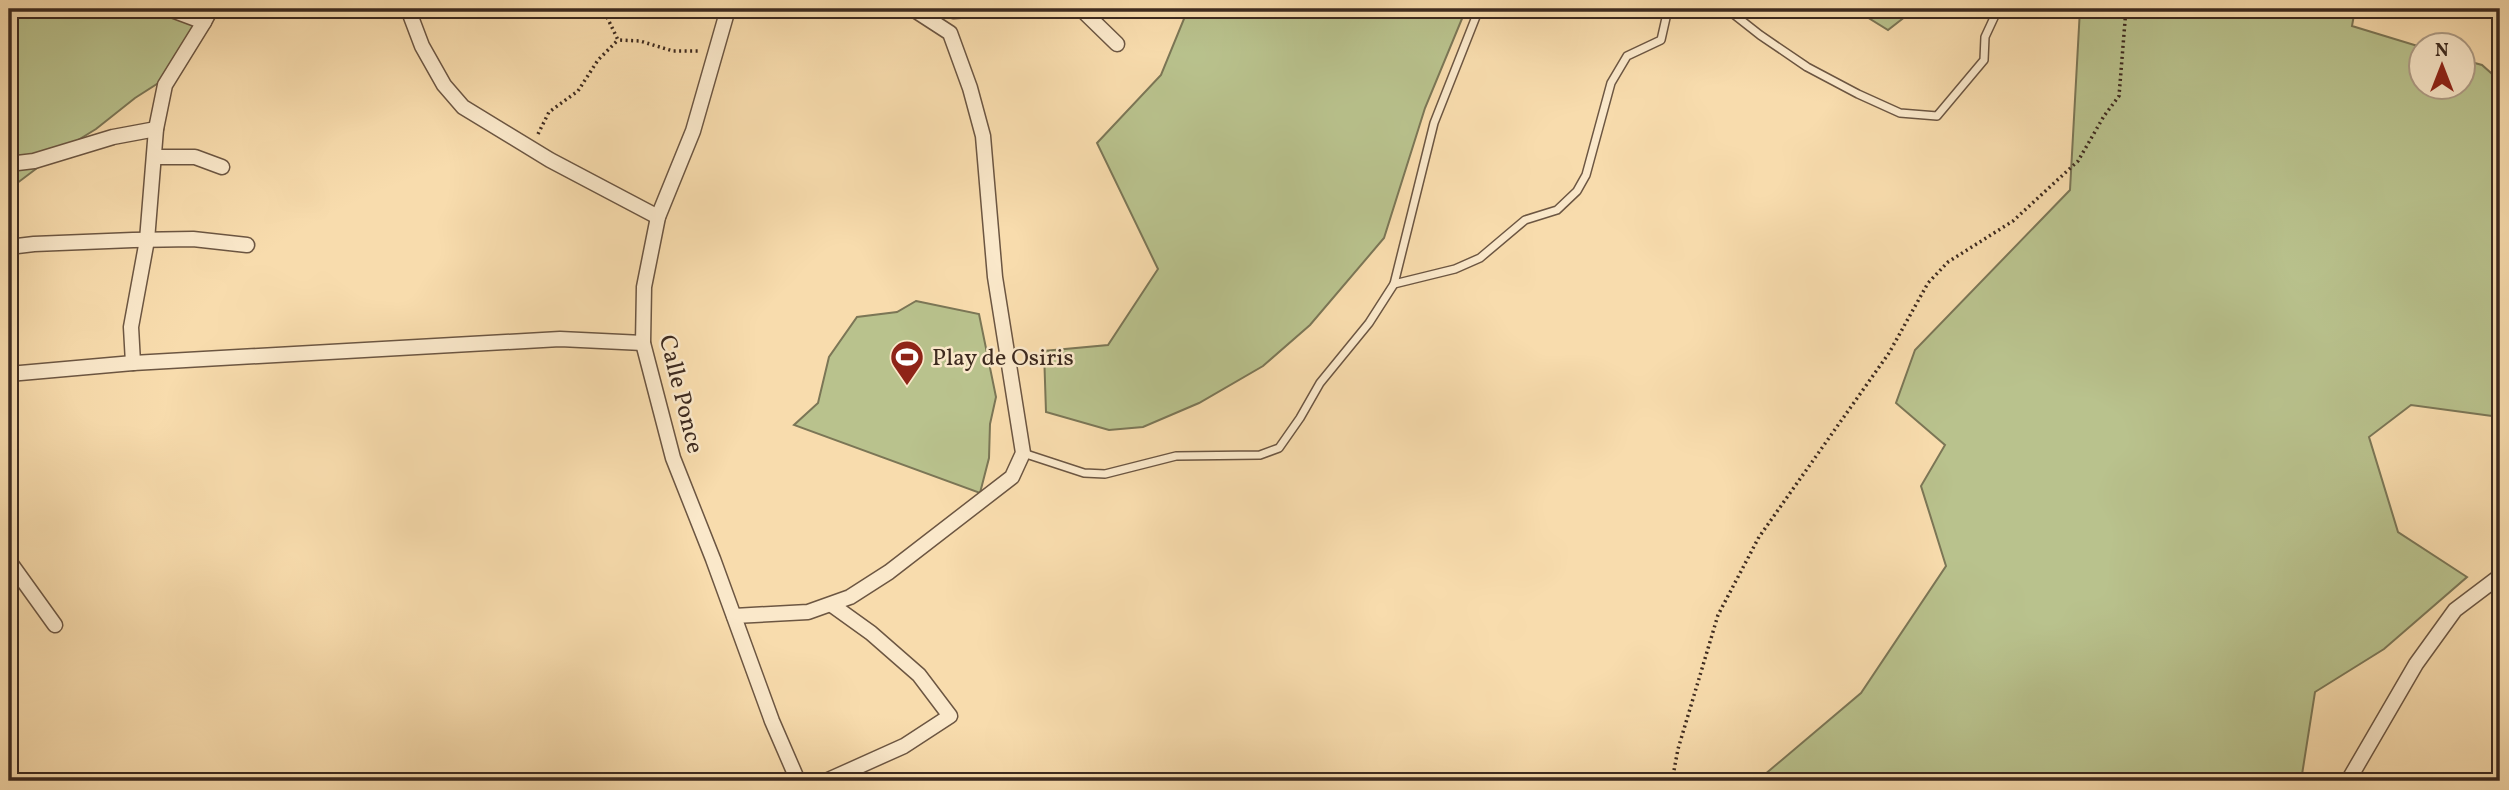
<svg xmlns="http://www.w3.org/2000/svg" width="2509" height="790" font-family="Vollkorn,serif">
<rect width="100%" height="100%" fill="#f8dcad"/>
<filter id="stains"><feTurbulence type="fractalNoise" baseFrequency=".00286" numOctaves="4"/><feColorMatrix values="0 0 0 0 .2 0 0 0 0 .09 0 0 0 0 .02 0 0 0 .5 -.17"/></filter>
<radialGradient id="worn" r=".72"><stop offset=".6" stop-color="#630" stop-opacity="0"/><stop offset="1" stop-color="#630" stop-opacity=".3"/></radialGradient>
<!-- green -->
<g fill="#b9c28d" stroke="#7b7656" stroke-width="2">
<path d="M9,9H212L174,73L135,98L96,129L57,153L16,184L9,187Z"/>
<path d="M1188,9H1466L1425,108L1384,238L1310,325L1263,366L1199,403L1143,427L1109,430L1046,412L1044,351L1108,345L1158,269L1097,143L1161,75Z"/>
<path d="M1854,9H1915L1888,30Z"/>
<path d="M2080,9H2355L2352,26L2421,47L2422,88H2464V60L2482,65L2500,81V420L2492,416L2411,405L2369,437L2398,532L2467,577L2384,649L2315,692L2301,781H1757L1861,693L1946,566L1921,486L1945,445L1896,403L1915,350L2070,190Z"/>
<path d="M916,301L979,314L996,397L990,424L989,458L980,493L794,425L818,403L829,357L857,317L897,312Z"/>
</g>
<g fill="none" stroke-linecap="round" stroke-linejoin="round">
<!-- lane casing -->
<g stroke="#6c5642" stroke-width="10">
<g id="lane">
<path d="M1727,9L1760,35L1807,67L1858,94L1900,113L1937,116L1984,60L1985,37L1998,9"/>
<path d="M1394,284L1455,269L1480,258L1525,220L1557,210L1577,191L1586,175L1611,83L1627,56L1661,40L1668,9"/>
<path d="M1023,453L1084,473L1105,474L1176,456L1260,455L1279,448L1300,418L1320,383L1369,323L1394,284L1434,123L1479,9"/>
</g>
</g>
<!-- street casing -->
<g stroke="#6c5642" stroke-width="17">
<g id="street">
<path d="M169,9L204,22L211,9"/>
<path d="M408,9L422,46L444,85L463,107L550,160L658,217"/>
<path d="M728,9L693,131L658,217L644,287L643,343L673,458L713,559L772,721L798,781"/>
<path d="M951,9L953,11L984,9"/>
<path d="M1081,9L1117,44"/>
<path d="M155,157H195L222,167"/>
<path d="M9,164L34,161L113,137L156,129"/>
<path d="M9,247L34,244L133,240L193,239L247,245"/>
<path d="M133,363L131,327L147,240L156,129L165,85L204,22"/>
<path d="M9,374L133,363L560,339L643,343"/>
<path d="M9,561L55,625"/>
<path d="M734,616L808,612L850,597L889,572L1012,477L1023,453L995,277L983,136L970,88L950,33L913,9"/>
<path d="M826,781L904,746L950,716L919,675L871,633L832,605"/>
<path d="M2348,781L2416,664L2455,610L2500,576"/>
</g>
</g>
<!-- path -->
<g stroke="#3d2a1f" stroke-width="3.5" stroke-dasharray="2 3.5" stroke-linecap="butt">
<path d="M600,9L605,13L618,40L640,41L673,51H700"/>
<path d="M538,134L549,112L578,91L598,60L618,40"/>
<path d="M1672,781L1678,749L1718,615L1759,537L1889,353L1928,283L1948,262L2013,221L2078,161L2104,116L2119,96L2126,9"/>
</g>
<!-- lane -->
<use href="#lane" stroke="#fae8ca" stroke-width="7"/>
<!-- street -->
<use href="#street" stroke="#fae8ca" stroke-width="14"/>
</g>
<!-- icons -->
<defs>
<g id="stadium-pin" transform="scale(1.75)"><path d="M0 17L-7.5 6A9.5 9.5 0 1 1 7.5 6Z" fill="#8f2418" stroke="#fae8ca"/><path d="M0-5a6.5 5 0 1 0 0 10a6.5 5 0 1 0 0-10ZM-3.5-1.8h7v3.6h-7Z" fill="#fff"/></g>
</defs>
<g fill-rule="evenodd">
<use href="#stadium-pin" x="907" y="357"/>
</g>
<g text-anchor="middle" stroke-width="5" stroke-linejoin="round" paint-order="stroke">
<!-- poi labels -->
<g font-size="24" fill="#3d2a1f" stroke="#fae8ca" text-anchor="start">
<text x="932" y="365">Play de Osiris</text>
</g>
<!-- street labels -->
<g font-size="24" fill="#3d2a1f" stroke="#fae8ca">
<text transform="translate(682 394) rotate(76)" y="8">Calle Ponce</text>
</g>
</g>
<!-- margin -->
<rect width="2509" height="790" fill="none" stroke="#f8dcad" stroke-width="35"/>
<rect x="10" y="10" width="2488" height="769" fill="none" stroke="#3d2a1f" stroke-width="3.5"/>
<rect x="18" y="18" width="2474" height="755" fill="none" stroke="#3d2a1f" stroke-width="2"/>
<!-- north arrow -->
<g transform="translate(2442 66)"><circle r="33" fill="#fae8ca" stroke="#ae9c86" stroke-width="2"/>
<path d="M0-5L12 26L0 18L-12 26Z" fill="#8f2418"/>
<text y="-10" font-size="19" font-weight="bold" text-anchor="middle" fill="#3d2a1f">N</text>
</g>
<rect width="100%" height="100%" filter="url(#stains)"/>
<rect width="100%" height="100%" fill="url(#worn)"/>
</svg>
